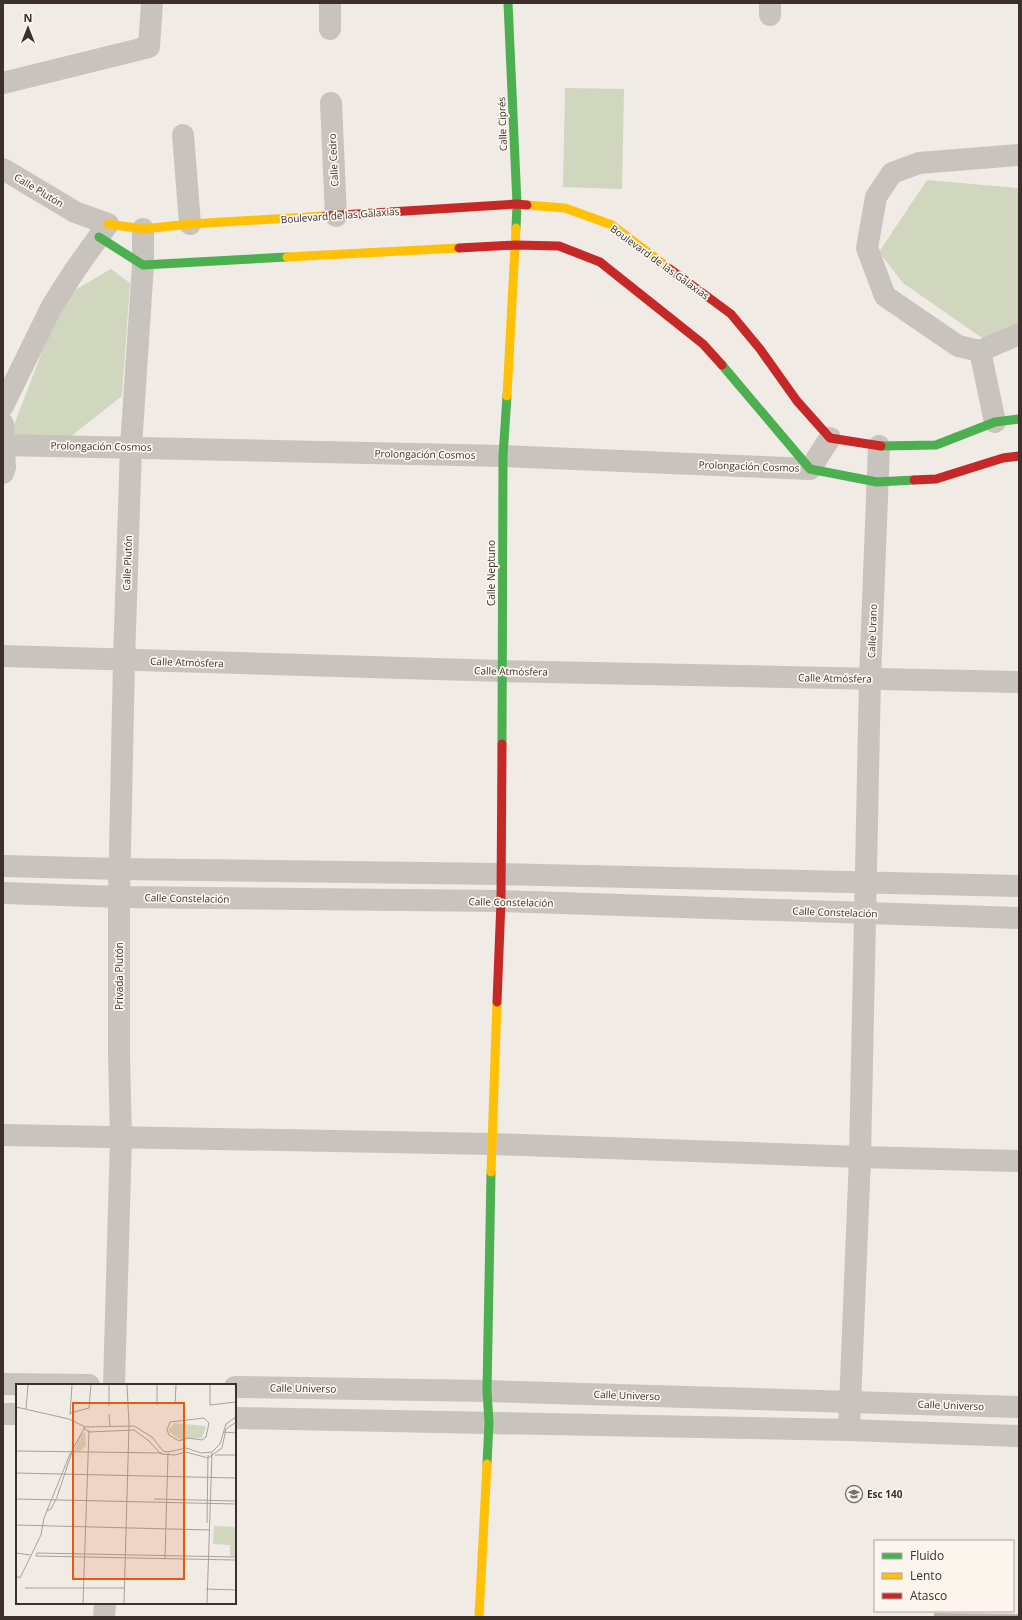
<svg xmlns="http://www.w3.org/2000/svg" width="1022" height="1620" font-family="'Open Sans',sans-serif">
<rect width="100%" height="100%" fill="#f0ebe5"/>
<!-- green -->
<g fill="#d1d6bf">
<path d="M565,88L624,89L622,189L563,187Z"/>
<path d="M927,180L1019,188V327L985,340L903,283L879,252Z"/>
<path d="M111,269L130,283L122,396L66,440L9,438L63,297Z"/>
</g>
<!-- building -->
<path fill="#c3afa7" d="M934,1613L1019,1614V1617H934Z"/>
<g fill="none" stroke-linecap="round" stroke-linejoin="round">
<!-- street -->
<g stroke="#c9c3be" stroke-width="22">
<path d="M770,15V3"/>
<path d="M330,29V3"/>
<path d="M3,83L149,47L152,3"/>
<path d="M331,103L336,216"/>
<path d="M183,135L190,224"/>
<path d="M1019,155L919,163L892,173L876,197L867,248L885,296L958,346L980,351L1019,334"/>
<path d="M3,169L75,212L108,224L75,270L52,306L3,406"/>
<path d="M980,351L995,422"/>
<path d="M3,424L5,467L3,473"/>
<path d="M3,445L503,456L810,469L830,438"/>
<path d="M3,656L502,671L1019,682"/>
<path d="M3,866L120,869L501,874L1019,886"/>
<path d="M3,893L119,897L501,901L1019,918"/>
<path d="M3,1135L492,1144L860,1157L1019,1161"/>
<path d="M3,1384L89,1385"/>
<path d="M114,1385L121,1137L119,1056V897L124,660L131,447L143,265V229"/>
<path d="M235,1387L487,1391L1019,1407"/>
<path d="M3,1414H17"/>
<path d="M235,1418L849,1430L1019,1436"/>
<path d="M849,1430L860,1157L870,678L879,446"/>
<path d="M104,1617L105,1603"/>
</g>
<!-- fast -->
<g stroke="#4caf50" stroke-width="9">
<path d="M508,3L517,204L516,228"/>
<path d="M99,237L143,265L287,257"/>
<path d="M722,365L810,469L877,482L914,480"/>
<path d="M881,446L936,445L995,422L1019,419"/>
<path d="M502,744L503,456L507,396"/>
<path d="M487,1464L489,1422L487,1391L491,1172"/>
</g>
<!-- slow -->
<g stroke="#ffc107" stroke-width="9">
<path d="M527,205L565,208L612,225L670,269"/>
<path d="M108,224L143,229L190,224L325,216"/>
<path d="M287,257L459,248"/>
<path d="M507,396L516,228"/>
<path d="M491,1172L497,1002"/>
<path d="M479,1617L487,1464"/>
</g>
<!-- jam -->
<g stroke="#c62828" stroke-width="9">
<path d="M325,216L517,204L527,205"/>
<path d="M459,248L516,245L559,246L600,262L703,344L722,365"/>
<path d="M670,269L731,314L760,349L797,401L830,438L881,446"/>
<path d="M914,480L936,479L1003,458L1019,456"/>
<path d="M497,1002L501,901L502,744"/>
</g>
</g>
<!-- icons -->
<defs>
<g id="school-ring" transform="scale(0.9)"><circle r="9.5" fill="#fbf5ee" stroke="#7a716c" stroke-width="1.5"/><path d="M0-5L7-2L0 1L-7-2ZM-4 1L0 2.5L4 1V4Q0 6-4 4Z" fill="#7a716c"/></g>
</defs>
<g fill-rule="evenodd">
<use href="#school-ring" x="854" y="1494"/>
</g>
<g text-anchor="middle" stroke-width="3.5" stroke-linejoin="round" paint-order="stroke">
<!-- street labels -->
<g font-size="10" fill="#3b302b" stroke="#fbf5ee">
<text transform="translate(502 124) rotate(-92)" y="4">Calle Ciprés</text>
<text transform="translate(333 160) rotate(-93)" y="4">Calle Cedro</text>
<text transform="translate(39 190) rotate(31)" y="4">Calle Plutón</text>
<text transform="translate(340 215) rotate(-4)" y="4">Boulevard de las Galaxias</text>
<text transform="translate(660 262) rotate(36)" y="4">Boulevard de las Galaxias</text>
<text transform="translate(101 446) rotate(1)" y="4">Prolongación Cosmos</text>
<text transform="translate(425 454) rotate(1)" y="4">Prolongación Cosmos</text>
<text transform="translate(749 466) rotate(2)" y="4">Prolongación Cosmos</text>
<text transform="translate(127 563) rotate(-88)" y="4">Calle Plutón</text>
<text transform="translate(491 573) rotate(-90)" y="4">Calle Neptuno</text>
<text transform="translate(872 631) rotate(-88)" y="4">Calle Urano</text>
<text transform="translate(187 662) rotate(2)" y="4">Calle Atmósfera</text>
<text transform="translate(511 671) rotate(1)" y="4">Calle Atmósfera</text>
<text transform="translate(835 678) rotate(1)" y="4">Calle Atmósfera</text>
<text transform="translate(187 898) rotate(1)" y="4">Calle Constelación</text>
<text transform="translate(511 902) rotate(1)" y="4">Calle Constelación</text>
<text transform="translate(835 912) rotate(2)" y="4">Calle Constelación</text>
<text transform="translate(119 976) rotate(-90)" y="4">Privada Plutón</text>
<text transform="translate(303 1388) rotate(1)" y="4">Calle Universo</text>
<text transform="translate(627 1395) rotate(2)" y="4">Calle Universo</text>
<text transform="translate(951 1405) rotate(2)" y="4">Calle Universo</text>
</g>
<!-- poi labels -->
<g font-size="10" font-weight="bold" fill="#3b302b" stroke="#fbf5ee" text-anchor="start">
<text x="867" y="1498">Esc 140</text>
</g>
</g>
<!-- overview -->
<g transform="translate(16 1384)">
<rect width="220" height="220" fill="#f0ebe5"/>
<path d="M158,39L190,42L186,54L164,56L152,47ZM69,48L70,62L64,67H58L64,51ZM198,142L220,143V172H214V161L197,160Z" fill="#d1d6bf"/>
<path fill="none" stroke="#a8a09b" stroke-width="1" d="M194,1V21L220,18M159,20L160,1M141,21V1M93,22V1M0,23L53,35L69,43L118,42L136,53L147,67L152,68L170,64L185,69L196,68L204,60L210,40L220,33M10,25L12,1M54,29L73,24L75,1M93,30L94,43M54,31L56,1M188,34L193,39L190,53L186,56L172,54L163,57L153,51L151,46L154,38ZM67,44L73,48L118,46L133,57L145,70L159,71L170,68L192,74L206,64L210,45L220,38M207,48L220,49M0,67L146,69M199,71H220M0,89L220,94M0,115L220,120M138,115L220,117M31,127L35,125L41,113L57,65M191,139L192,71M0,141L194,146M0,169L14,171M220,173L21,169L20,172L220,176M149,174L152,69M0,192L4,194L25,151L28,134L54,70L69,43M9,204H109M190,205L220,206M67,219L73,46M108,219L113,41L111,1M191,219L196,69"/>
<path fill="#e8590c" fill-opacity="0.15" stroke="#e8590c" stroke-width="2" d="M57,19H168V195H57Z"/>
<rect width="220" height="220" fill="none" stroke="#3b302b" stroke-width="2"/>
</g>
<!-- border -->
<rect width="1022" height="1620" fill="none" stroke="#3b302b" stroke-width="8"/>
<!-- legend -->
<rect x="874" y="1540" width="140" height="72" fill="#fbf5ee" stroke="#aea6a0"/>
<rect x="882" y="1553" width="20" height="6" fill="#4caf50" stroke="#aea6a0"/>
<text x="910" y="1560" font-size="12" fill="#3b302b">Fluido</text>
<rect x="882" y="1573" width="20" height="6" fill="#ffc107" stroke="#aea6a0"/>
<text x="910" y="1580" font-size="12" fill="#3b302b">Lento</text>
<rect x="882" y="1593" width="20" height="6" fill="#c62828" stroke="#aea6a0"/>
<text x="910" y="1600" font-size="12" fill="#3b302b">Atasco</text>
<!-- north arrow -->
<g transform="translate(28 28)" stroke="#fbf5ee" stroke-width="3" paint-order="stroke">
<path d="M0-3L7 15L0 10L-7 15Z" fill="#3b302b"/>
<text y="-6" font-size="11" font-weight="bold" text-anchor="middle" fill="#3b302b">N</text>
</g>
</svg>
